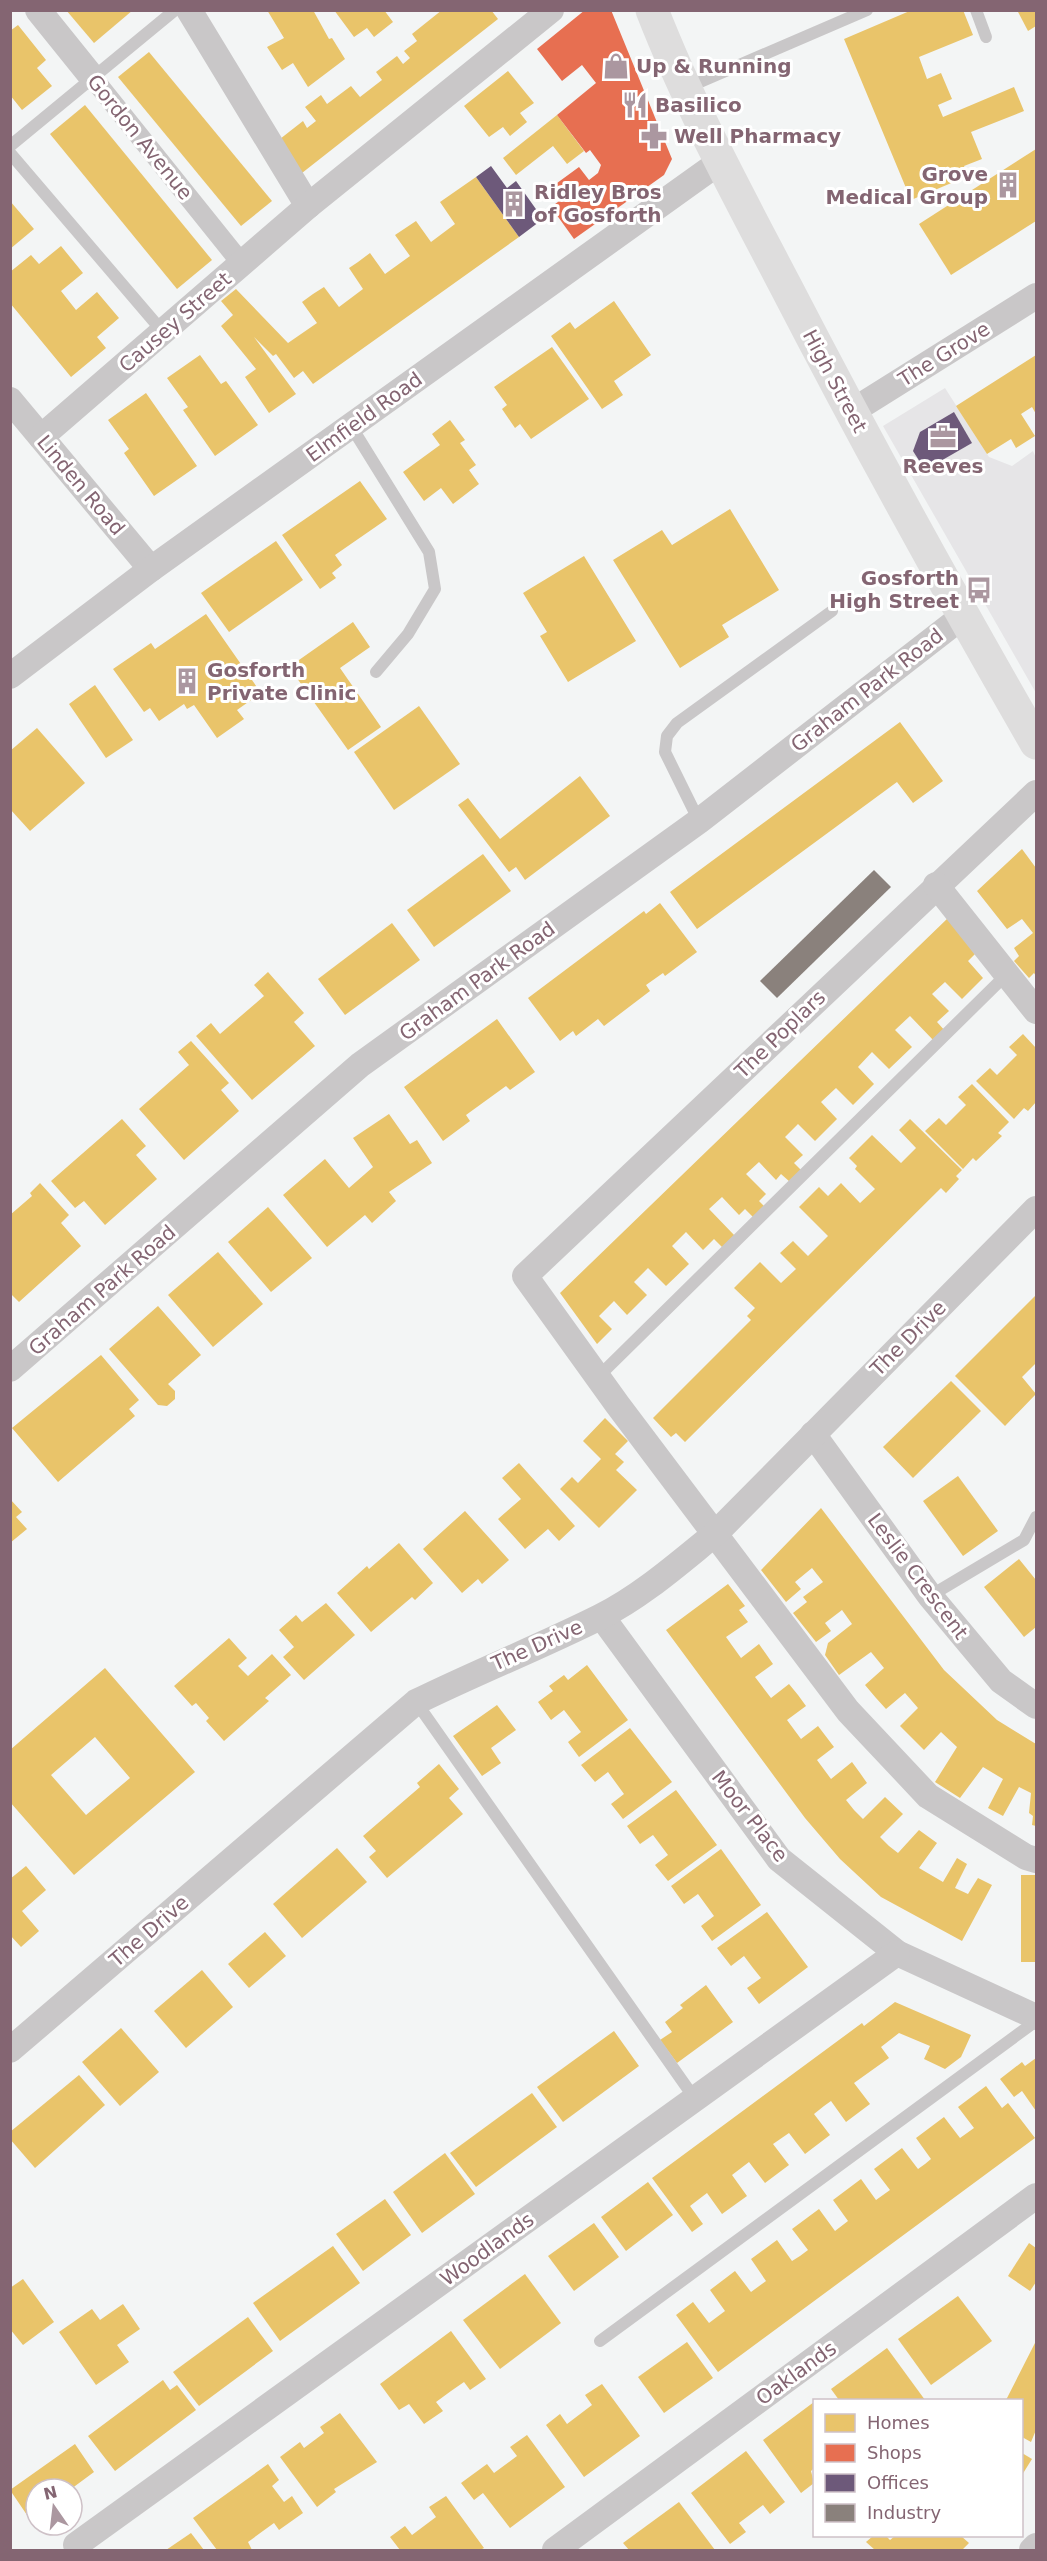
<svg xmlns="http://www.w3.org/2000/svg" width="1047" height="2561" font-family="'DejaVu Sans',sans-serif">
<rect width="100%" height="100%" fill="#f3f5f5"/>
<!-- built -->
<path fill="#e6e5e7" d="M945,388L989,457L1012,466L1033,451L1036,458V693L883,426Z"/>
<!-- homes -->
<g fill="#e9c46a" fill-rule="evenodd">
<path d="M66,10H133L94,43Z"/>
<path d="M267,10H313L329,39L332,38L345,59L308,87L293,63L282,70L267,47L284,38Z"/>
<path d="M334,10H384L393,22L374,37L367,28L354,37Z"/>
<path d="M442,10H491L498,19L302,173L280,139L303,121L307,128L316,121L305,107L321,95L327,104L351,86L360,97L382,80L376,72L397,56L403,64L410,58L404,51L417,41L412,34Z"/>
<path d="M912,10H963L973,35L919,57L927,79L941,73L952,99L938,105L943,117L1014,87L1024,111L971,132L982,159L964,166L968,176L911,200L844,39Z"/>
<path d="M1017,10H1036V26L1028,31Z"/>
<path d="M18,25L46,60L37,68L52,86L22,110L10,95V31Z"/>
<path d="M149,52L272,201L241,226L118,77Z"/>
<path d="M508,71L534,103L520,113L527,122L510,136L503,127L489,137L464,106Z"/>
<path d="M85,105L212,260L177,289L50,134Z"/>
<path d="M557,115L584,151L567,164L553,146L516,175L503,158Z"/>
<path d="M1036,149V221L951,275L919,224Z"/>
<path d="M476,177L519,237L313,384L303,371L294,378L276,354L273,356L254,337L296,394L269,413L245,377L256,369L221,326L233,315L221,301L236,289L288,343L317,323L302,302L313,294L324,287L339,307L363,289L349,268L358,262L370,253L385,274L410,256L395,235L416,221L431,242L455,224L440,202Z"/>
<path d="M10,201L34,229L10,249Z"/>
<path d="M61,246L83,273L61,291L76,310L97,292L119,318L97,337L106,348L71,377L10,303V272L31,255L39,264Z"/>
<path d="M614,301L651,355L614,381L623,395L602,409L551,336L570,322L575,329Z"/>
<path d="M552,347L589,399L531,439L520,424L515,428L502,409L507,405L494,387Z"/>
<path d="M200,355L221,384L226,381L258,425L215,456L183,410L188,407L167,378Z"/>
<path d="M1036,355V414L1032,407L1021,414L1035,436L1016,448L1011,439L987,454L956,406Z"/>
<path d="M146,393L197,466L154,496L124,453L129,449L108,420Z"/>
<path d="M450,420L465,440L460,443L476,465L469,470L479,484L453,504L441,488L424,501L403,472L440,445L432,434Z"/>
<path d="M360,481L387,519L335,555L342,565L332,573L336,578L320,589L282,535Z"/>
<path d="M730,509L779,590L722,625L729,637L680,668L613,560L662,530L672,545Z"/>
<path d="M276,541L303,580L229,632L201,593Z"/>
<path d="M584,556L636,641L568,682L540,636L547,632L523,593Z"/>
<path d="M206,614L261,693L237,710L244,719L217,738L194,705L187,709L184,704L159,721L150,708L144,712L113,669L151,643L155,649Z"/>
<path d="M353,622L370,647L340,668L381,727L348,750L289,667Z"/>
<path d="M95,685L133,740L106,758L69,704Z"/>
<path d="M419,706L460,764L394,810L354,752Z"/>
<path d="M900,722L943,781L913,803L897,782L697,929L670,892Z"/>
<path d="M37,728L85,783L30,831L10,809V751Z"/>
<path d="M580,776L610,816L525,880L516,867L509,872L458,805L468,798L500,839Z"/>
<path d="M1022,849L1036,868V976L1034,973L1029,978L1014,961L1019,956L1014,948L1033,933L1022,919L1007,929L977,891Z"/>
<path d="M483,854L511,891L434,947L407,910Z"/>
<path d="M660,903L697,952L665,976L663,973L646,985L650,991L604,1026L598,1019L576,1036L573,1031L560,1041L528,998L644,911L646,914Z"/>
<path d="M948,918L975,954L968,961L983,978L962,999L945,982L932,994L949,1011L937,1022L946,1032L935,1042L910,1016L895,1030L912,1047L889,1069L872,1052L858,1067L874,1084L853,1105L836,1088L821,1102L837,1119L815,1141L798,1124L785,1137L803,1155L794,1163L802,1171L790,1182L781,1174L776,1180L759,1162L746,1174L766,1194L759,1201L765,1207L754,1218L745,1209L739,1215L722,1197L709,1209L735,1236L723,1248L714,1239L703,1250L686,1232L672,1246L689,1264L666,1286L648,1268L634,1282L647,1295L627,1315L614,1301L599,1316L612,1329L597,1344L560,1293Z"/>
<path d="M392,923L420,960L345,1015L318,979Z"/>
<path d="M268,972L304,1013L294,1022L315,1046L252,1100L196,1036L211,1023L220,1034L264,996L254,985Z"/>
<path d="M497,1019L535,1072L510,1090L506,1086L466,1115L470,1121L443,1141L404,1087Z"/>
<path d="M1023,1034L1036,1048V1102L1028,1111L1024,1108L1014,1119L976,1081L990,1068L997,1075L1017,1055L1009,1047Z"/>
<path d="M191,1041L229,1083L221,1090L239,1111L184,1160L139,1109L189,1065L178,1052Z"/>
<path d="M972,1084L1009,1122L998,1133L1002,1136L976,1161L973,1158L963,1169L925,1131L939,1118L946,1125L966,1105L958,1097Z"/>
<path d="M389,1114L410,1144L417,1140L432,1163L389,1192L396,1201L372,1223L365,1215L327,1247L283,1195L325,1159L349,1188L373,1167L353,1138Z"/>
<path d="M122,1119L146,1146L136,1155L157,1179L105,1225L84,1201L75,1208L51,1181Z"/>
<path d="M910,1119L962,1170L956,1176L959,1179L946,1193L941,1188L685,1442L676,1433L671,1437L653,1418L751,1320L747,1316L755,1308L734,1288L760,1262L781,1283L796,1269L780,1253L793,1241L808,1256L828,1236L799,1207L819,1187L828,1196L841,1183L860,1203L875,1189L855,1169L857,1166L849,1158L872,1135L901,1163L916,1148L899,1130Z"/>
<path d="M40,1183L69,1215L61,1223L81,1246L19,1302L10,1293V1215L32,1196L30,1193Z"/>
<path d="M268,1207L312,1258L271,1292L228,1242Z"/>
<path d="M218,1252L263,1304L213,1347L168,1295Z"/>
<path d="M1036,1295V1363L1022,1377L1036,1394L1005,1426L955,1376Z"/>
<path d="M158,1306L201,1355L168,1384L175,1391V1399L167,1406L158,1405L109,1349Z"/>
<path d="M101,1355L139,1400L129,1409L135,1416L58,1482L12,1428Z"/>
<path d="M951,1381L981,1411L913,1478L883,1447Z"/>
<path d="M605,1418L628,1441L615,1454L624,1462L616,1470L637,1490L599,1528L560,1489L572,1477L578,1483L601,1459L583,1441Z"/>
<path d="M519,1463L575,1526L559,1541L548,1529L525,1549L498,1519L521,1499L502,1478Z"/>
<path d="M958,1476L998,1531L963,1556L923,1501Z"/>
<path d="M10,1499L22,1512L16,1517L27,1529L10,1543Z"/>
<path d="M821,1508L944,1670L997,1720L1036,1744V1826L1032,1825L1033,1816L1029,1813L1031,1793L1019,1787L1003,1816L988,1808L1003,1779L983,1767L960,1798L935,1782L957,1747L941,1732L924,1750L900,1726L918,1708L905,1693L886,1709L876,1698L865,1685L884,1668L871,1652L839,1675L825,1655L828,1643L852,1624L842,1610L825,1623L831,1631L816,1642L793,1613L807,1602L803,1597L823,1582L812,1568L795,1582L801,1589L786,1602L761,1570Z"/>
<path d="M465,1511L509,1560L482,1584L478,1579L462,1593L423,1549Z"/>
<path d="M399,1543L433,1583L415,1600L412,1597L371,1632L337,1593L367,1566L369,1569Z"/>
<path d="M1019,1559L1036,1580V1627L1024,1637L984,1587Z"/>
<path d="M728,1584L745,1606L739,1610L748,1622L726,1637L741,1658L759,1644L773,1664L755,1677L771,1698L789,1684L798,1695L806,1706L787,1720L801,1739L818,1726L834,1747L817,1760L831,1779L852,1762L860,1773L867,1783L846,1800L854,1810L863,1819L885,1797L903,1814L880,1837L889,1846L898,1853L919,1830L937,1843L919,1868L943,1882L957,1858L967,1864L955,1888L968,1894L978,1878L992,1885L962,1941L881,1897L840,1859L805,1818L666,1630Z"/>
<path d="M326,1603L355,1635L304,1680L283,1657L294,1647L279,1630L296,1615L302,1622Z"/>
<path d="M229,1638L247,1658L238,1666L248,1676L272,1654L291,1675L265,1698L269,1701L224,1741L206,1721L209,1718L196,1703L192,1706L174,1686Z"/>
<path d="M587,1665L628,1720L579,1757L568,1742L581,1732L564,1710L551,1720L538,1702L553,1691L549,1686L564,1675L568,1680Z"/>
<path d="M105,1668L195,1772L74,1875L10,1802V1750ZM95,1737L130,1778L86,1815L51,1775Z"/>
<path d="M497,1705L516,1730L491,1748L501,1763L482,1776L453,1736Z"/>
<path d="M630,1728L672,1782L623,1819L611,1804L624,1794L608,1772L595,1782L581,1765Z"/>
<path d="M439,1764L459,1789L449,1798L463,1814L387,1878L369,1857L376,1851L363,1836L420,1787L417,1783Z"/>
<path d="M676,1790L717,1845L668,1881L655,1865L668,1855L653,1835L640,1844L627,1826Z"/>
<path d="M337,1848L367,1882L302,1938L273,1904Z"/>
<path d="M721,1849L761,1905L712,1941L701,1926L714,1916L698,1894L684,1904L671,1886Z"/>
<path d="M26,1866L46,1890L22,1911L39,1931L21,1947L10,1935V1879Z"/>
<rect x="1021" y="1875" width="15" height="87"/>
<path d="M767,1912L808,1967L759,2004L747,1988L761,1978L753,1968L744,1956L731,1966L717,1948Z"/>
<path d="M265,1932L286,1956L249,1988L228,1964Z"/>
<path d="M202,1970L233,2007L186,2048L154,2011Z"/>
<path d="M706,1985L733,2022L677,2063L660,2040L672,2032L665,2022L683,2008L680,2005Z"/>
<path d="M895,2002L971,2035L961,2057L945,2069L924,2059L930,2046L899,2033L881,2047L889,2058L854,2083L870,2104L846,2122L831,2101L824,2106L814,2114L830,2135L805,2154L789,2133L773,2144L789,2165L765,2183L749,2162L732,2175L747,2196L722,2214L707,2193L690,2206L703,2224L692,2232L652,2178L862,2023L864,2026Z"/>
<path d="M121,2028L159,2072L120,2106L82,2062Z"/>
<path d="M614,2031L639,2066L563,2122L537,2087Z"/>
<path d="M1036,2058V2111L1022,2091L1014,2097L1000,2079L1022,2062L1025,2066Z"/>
<path d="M79,2075L105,2105L35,2168L10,2139V2132Z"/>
<path d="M986,2086L1002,2108L1008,2103L1035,2138L718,2372L676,2315L693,2302L709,2323L725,2311L710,2290L735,2271L751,2292L766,2281L751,2259L777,2240L792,2261L800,2256L808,2250L792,2229L819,2209L835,2231L848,2221L833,2200L861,2179L876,2200L890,2190L874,2169L902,2148L918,2169L925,2164L931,2159L916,2138L944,2117L960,2138L974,2128L958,2107Z"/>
<path d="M532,2093L557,2127L476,2187L450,2153Z"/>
<path d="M445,2153L475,2194L422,2233L393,2192Z"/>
<path d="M648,2182L673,2215L626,2251L601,2217Z"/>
<path d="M385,2199L411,2235L363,2271L336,2234Z"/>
<path d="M594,2223L619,2257L574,2291L548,2256Z"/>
<path d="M1029,2243L1036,2248V2282L1030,2291L1008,2276Z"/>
<path d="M333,2246L360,2283L280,2341L253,2303Z"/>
<path d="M525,2274L561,2323L500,2369L463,2320Z"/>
<path d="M23,2279L54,2322L23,2345L10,2329V2288Z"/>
<path d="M958,2296L992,2341L931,2385L898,2339Z"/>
<path d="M123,2304L140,2329L117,2345L129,2362L96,2385L59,2332L92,2309L100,2320Z"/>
<path d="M248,2317L273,2351L199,2406L173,2372Z"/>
<path d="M451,2331L486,2379L470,2390L464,2382L451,2391L436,2402L443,2411L424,2424L409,2404L399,2410L380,2384Z"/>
<path d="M1036,2341V2430L1031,2442L1022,2437V2400H1006Z"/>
<path d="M687,2342L713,2378L664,2413L638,2377Z"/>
<path d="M887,2348L925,2400H839L831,2389Z"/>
<path d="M163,2380L170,2390L177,2385L196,2410L115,2471L88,2436Z"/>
<path d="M602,2384L640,2436L584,2477L546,2425L560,2414L567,2424L592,2405L585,2395Z"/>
<path d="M814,2402V2468L811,2471L814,2483L801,2493L763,2440Z"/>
<path d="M340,2413L377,2462L334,2489L336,2492L317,2507L280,2457L300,2442L304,2448L324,2433L320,2427Z"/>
<path d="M527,2435L565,2487L510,2528L483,2493L474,2500L461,2483L487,2464L494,2473L517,2456L510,2447Z"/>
<path d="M75,2444L94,2472L71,2489H36V2513L29,2518L10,2490Z"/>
<path d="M746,2451L785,2502L770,2514L763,2505L739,2523L746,2532L730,2544L691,2493Z"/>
<path d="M1022,2453L1032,2459L1022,2475Z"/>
<path d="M268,2464L279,2480L272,2486L284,2502L292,2496L303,2513L279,2530L274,2523L248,2542L252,2550H217L193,2518Z"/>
<path d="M446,2496L484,2548L480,2550H400L390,2537L405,2526L412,2535L436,2517L429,2507Z"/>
<path d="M679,2502L715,2550H629L623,2543Z"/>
<path d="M191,2533L204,2550H166Z"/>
<path d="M873,2536H886L890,2540L895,2536H961L969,2543L962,2550H875L866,2542Z"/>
</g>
<!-- shops -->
<path fill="#e76f51" d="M585,10H611L672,159L664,175L574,239L551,207L562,199L553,186L579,167L589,180L598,173L601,165L590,150L586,153L557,115L596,83L582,65L562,81L537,49Z"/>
<!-- offices -->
<g fill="#6d597a">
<path d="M491,166L507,188L516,181L543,219L519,237L476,177Z"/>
<path d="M954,412L972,443L925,470L913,451L920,432Z"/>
</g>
<!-- industry -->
<path fill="#8a817c" d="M874,870L891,887L777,998L760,981Z"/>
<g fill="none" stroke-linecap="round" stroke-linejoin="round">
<!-- service -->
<g stroke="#c9c7c8" stroke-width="12">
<path d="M976,10L986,37"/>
<path d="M686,88L867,10"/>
<path d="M10,146L175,10"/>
<path d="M10,153L163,332"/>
<path d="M351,426L429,552L435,589L408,634L376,672"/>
<path d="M699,821L665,752L667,736L677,723L832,611"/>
<path d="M598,1377L1007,974"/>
<path d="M930,1596L1024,1540L1036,1517"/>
<path d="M416,1702L695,2099"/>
<path d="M600,2341L1036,2021"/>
</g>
<!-- pedestrian -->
<path stroke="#c9c7c8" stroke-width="20" d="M92,77L242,264"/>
<!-- minor -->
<g stroke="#c9c7c8" stroke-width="26">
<path d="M38,10L92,77"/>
<path d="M189,10L308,206"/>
<path d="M10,400L151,569"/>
<path d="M851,412L1036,296"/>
<path d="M41,437L308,206L551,10"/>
<path d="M10,676L151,569L721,161"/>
<path d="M1036,793L525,1276L617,1404L848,1711L928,1796L1026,1857L1036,1860"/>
<path d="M936,885L1036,1011"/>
<path d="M10,1369L360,1065L699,821L963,616"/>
<path d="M813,1434L930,1596L1001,1681L1036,1706"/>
<path d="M602,1617L779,1859L897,1953L1036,2017"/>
<path d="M10,2050L416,1702C477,1672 540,1647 600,1617C642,1596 679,1563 715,1534L1036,1209"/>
<path d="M79,2550L76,2545L897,1953"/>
<path d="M555,2550L1036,2196"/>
<path d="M1032,2550L1036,2546"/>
</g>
<!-- secondary -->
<path stroke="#dedddd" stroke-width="33" d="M652,10C689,105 738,195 785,285C865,440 949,592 1036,743"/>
</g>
<!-- icons -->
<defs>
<g id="shop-bare" transform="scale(2.07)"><path d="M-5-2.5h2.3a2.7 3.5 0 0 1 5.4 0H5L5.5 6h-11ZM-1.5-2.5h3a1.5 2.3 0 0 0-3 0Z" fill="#ab97a0" stroke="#fff" stroke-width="2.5" paint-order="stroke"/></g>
<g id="restaurant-bare" transform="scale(2.07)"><path d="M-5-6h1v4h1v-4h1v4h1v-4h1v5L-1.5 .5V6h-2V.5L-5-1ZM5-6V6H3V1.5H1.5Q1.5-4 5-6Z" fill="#ab97a0" stroke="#fff" stroke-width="2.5" paint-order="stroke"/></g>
<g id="pharmacy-bare" transform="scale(2.07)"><path d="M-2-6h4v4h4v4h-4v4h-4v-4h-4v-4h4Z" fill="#ab97a0" stroke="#fff" stroke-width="2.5" paint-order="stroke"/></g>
<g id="building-bare" transform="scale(2.07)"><path d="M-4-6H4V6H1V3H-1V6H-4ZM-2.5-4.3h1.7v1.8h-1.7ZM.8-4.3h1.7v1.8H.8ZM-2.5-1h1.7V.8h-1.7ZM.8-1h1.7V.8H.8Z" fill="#ab97a0" stroke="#fff" stroke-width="2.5" paint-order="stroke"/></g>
<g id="office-bare" transform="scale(2.07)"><path d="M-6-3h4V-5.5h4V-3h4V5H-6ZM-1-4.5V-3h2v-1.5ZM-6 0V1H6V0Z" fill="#ab97a0" stroke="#fff" stroke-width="2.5" paint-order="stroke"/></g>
<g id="bus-bare" transform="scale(2.07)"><path d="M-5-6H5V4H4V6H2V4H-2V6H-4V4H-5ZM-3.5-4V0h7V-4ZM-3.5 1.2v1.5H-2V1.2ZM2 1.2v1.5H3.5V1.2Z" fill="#ab97a0" stroke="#fff" stroke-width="2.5" paint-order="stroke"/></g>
</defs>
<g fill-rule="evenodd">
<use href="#shop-bare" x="616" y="66"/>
<use href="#restaurant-bare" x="635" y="105"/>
<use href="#pharmacy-bare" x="654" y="136"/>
<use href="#building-bare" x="1008" y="185"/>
<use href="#building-bare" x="514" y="204"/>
<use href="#office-bare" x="943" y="437"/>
<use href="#bus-bare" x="979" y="590"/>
<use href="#building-bare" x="187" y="681"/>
</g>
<g text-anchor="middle" stroke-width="6" stroke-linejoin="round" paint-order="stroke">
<!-- poi labels -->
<g font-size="20" font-weight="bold" fill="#846572" stroke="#fff" text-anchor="start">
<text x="636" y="73">Up &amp; Running</text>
<text x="655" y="112">Basilico</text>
<text x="674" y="143">Well Pharmacy</text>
<text x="988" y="181" text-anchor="end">Grove<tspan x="988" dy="23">Medical Group</tspan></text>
<text x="534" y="199">Ridley Bros<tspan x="534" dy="23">of Gosforth</tspan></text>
<text x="943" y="473" text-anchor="middle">Reeves</text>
<text x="959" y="585" text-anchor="end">Gosforth<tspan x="959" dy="23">High Street</tspan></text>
<text x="207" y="677">Gosforth<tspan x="207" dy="23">Private Clinic</tspan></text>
</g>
<!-- street labels -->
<g font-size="20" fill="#846572" stroke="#fff">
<text transform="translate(140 137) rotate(51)" y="7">Gordon Avenue</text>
<text transform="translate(175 322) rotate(-41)" y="7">Causey Street</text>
<text transform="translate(944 354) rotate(-32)" y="7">The Grove</text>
<text transform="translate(835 381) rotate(62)" y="7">High Street</text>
<text transform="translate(364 417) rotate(-36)" y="7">Elmfield Road</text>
<text transform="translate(81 485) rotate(50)" y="7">Linden Road</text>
<text transform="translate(867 690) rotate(-38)" y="7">Graham Park Road</text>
<text transform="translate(477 981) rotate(-36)" y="7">Graham Park Road</text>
<text transform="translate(780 1034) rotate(-44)" y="7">The Poplars</text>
<text transform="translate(102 1290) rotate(-41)" y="7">Graham Park Road</text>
<text transform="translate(908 1338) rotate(-45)" y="7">The Drive</text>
<text transform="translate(918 1576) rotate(53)" y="7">Leslie Crescent</text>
<text transform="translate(537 1645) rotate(-24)" y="7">The Drive</text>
<text transform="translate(750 1816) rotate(52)" y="7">Moor Place</text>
<text transform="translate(149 1931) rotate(-41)" y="7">The Drive</text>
<text transform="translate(487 2249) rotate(-36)" y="7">Woodlands</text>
<text transform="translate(796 2373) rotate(-36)" y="7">Oaklands</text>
</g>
</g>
<!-- border -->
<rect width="1047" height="2561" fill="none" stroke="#846572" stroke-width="24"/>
<!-- legend -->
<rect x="813" y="2399" width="210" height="138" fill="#ffffff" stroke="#cec1c7" stroke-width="1.5"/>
<rect x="825" y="2414" width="30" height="18" fill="#e9c46a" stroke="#cec1c7" stroke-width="1.5"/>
<text x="867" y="2429" font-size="18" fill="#846572">Homes</text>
<rect x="825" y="2444" width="30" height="18" fill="#e76f51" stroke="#cec1c7" stroke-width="1.5"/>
<text x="867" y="2459" font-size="18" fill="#846572">Shops</text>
<rect x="825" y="2474" width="30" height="18" fill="#6d597a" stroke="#cec1c7" stroke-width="1.5"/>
<text x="867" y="2489" font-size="18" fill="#846572">Offices</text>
<rect x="825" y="2504" width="30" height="18" fill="#8a817c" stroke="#cec1c7" stroke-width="1.5"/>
<text x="867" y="2519" font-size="18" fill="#846572">Industry</text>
<!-- north arrow -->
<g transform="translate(54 2507) rotate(346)"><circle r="28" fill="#ffffff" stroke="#cec1c7" stroke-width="1.5"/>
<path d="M0-4.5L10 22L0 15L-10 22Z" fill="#ab97a0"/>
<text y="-9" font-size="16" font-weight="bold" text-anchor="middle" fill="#846572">N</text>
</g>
</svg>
